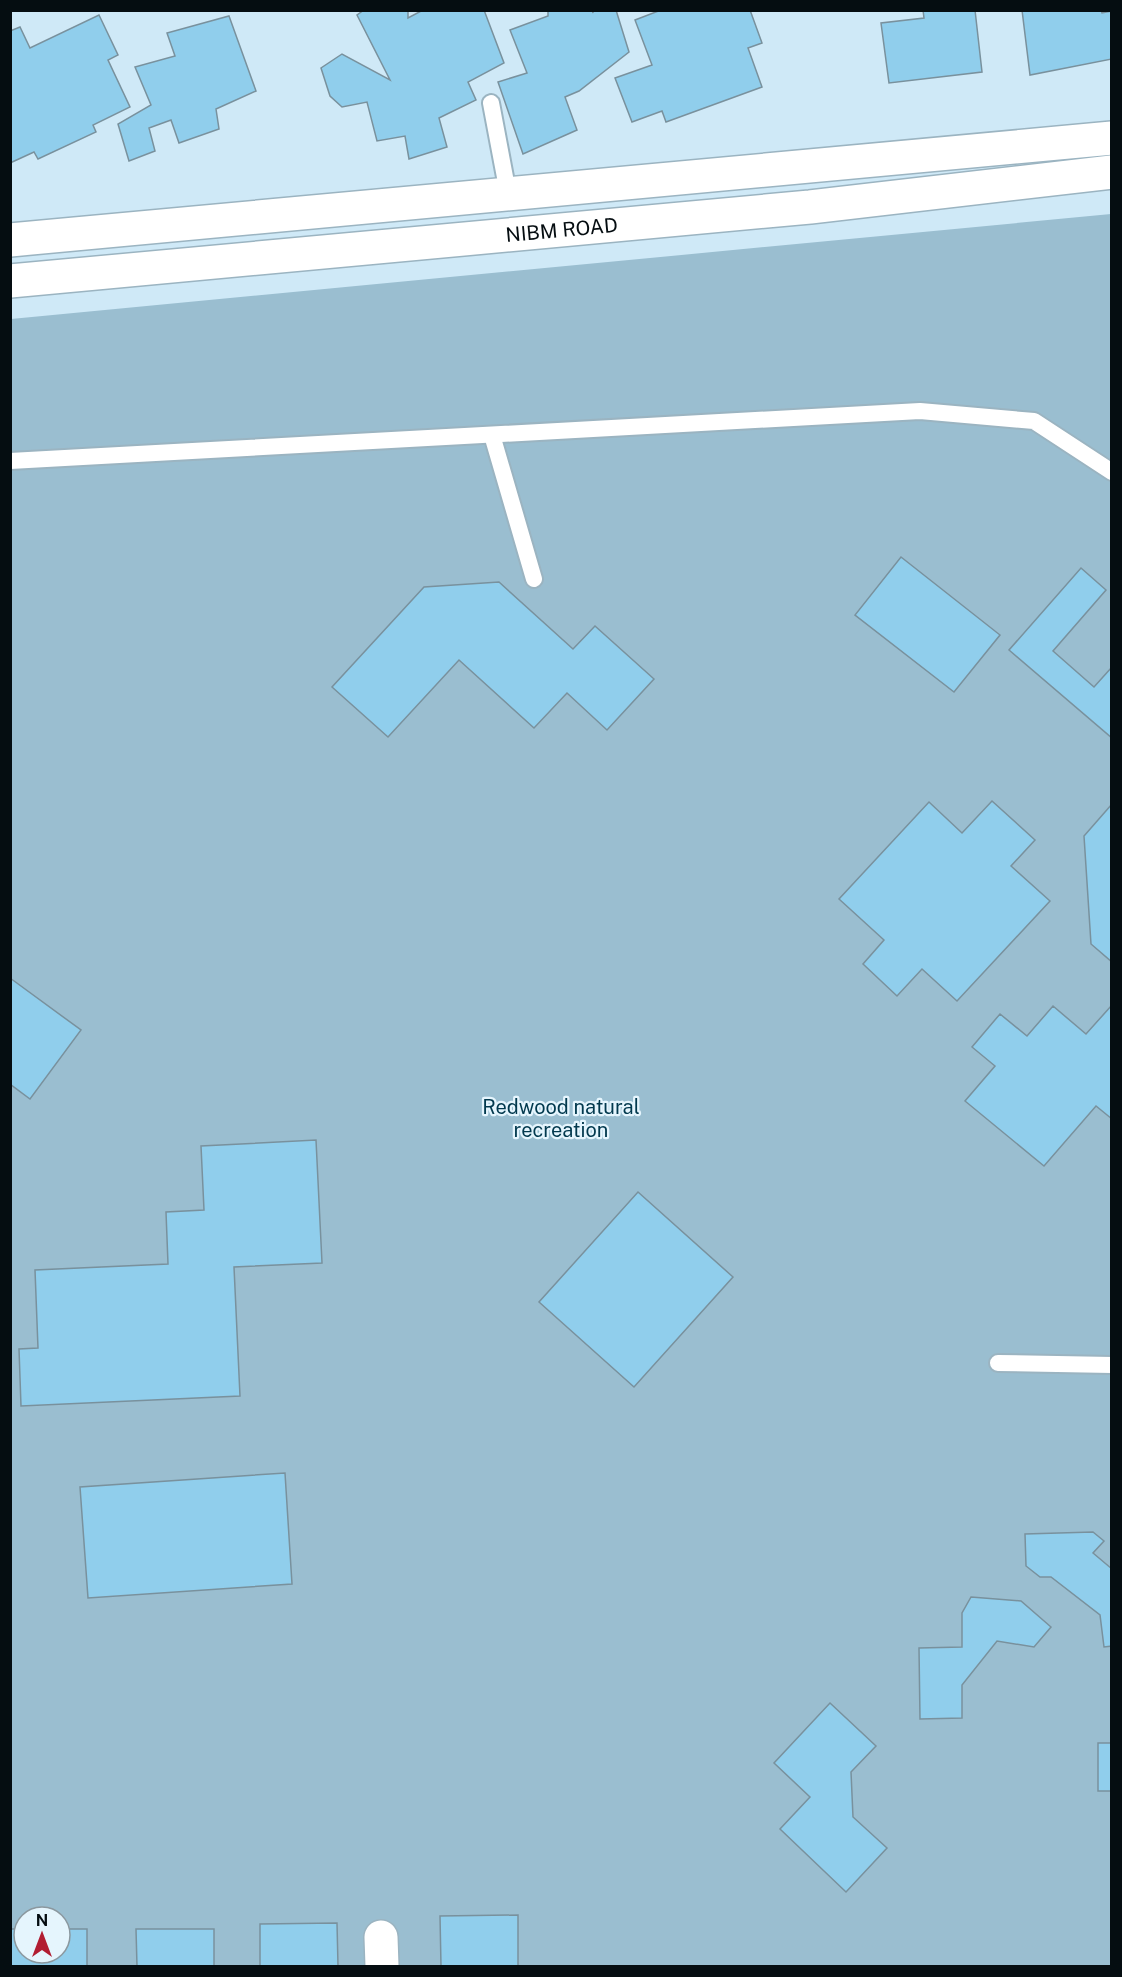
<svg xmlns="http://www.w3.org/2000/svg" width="1122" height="1977" font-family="'Public Sans',sans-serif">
<rect width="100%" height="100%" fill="#cfe9f7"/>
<!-- green -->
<path fill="#9abed0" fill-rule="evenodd" d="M1111,214V1966H11V319ZM24,1917H60V1953H24Z"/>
<!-- building -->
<g fill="#90ceec" stroke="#79919d" stroke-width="1.5">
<path d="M364,10H408V18L423,10H484L504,63L468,82L476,100L439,118L447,147L409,159L405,136L377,141L367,102L342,107L330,96L321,68L342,54L390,80L357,15Z"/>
<path d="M548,10H592L593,13V10H616L629,52L579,91L565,97L577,130L523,154L498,82L527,73L510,30L548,16Z"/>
<path d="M661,10H750L762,43L748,48L762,87L666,122L662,111L632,122L615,78L652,65L635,20Z"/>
<path d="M923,10H975L982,72L889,83L881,23L924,18Z"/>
<path d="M1022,10H1101L1102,13L1112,11V59L1030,75Z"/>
<path d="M99,15L118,55L108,60L130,107L93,125L96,132L38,159L34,152L10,163V31L20,27L30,48Z"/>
<path d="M229,16L256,91L216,109L219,129L179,143L171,120L149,128L155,151L129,161L118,124L151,105L135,67L175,56L167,33Z"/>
<path d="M901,557L1000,635L954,692L855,615Z"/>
<path d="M1081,568L1106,590L1053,651L1094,687L1112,667V738L1009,650Z"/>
<path d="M499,582L573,649L595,626L654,679L607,730L567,693L534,728L459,660L388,737L332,687L424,587Z"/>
<path d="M992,801L1035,840L1011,866L1050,901L957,1001L922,969L897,996L863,964L884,940L839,899L929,802L962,833Z"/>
<path d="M1112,804V962L1091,944L1084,836Z"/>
<path d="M10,978L81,1030L30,1099L10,1084Z"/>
<path d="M1112,1005V1119L1096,1106L1044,1166L965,1101L995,1066L972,1047L1000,1014L1027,1036L1053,1006L1086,1034Z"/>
<path d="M316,1140L322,1263L234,1267L240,1396L21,1406L19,1349L38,1348L35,1270L168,1264L166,1212L204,1210L201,1146Z"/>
<path d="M638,1192L733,1277L634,1387L539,1302Z"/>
<path d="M285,1473L292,1584L88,1598L80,1487Z"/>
<path d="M1093,1532L1104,1541L1093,1553L1112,1569V1646L1104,1647L1100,1615L1051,1577H1040L1026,1566L1025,1534Z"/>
<path d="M971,1597L1021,1601L1051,1627L1034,1647L997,1641L962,1685V1718L920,1719L919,1648L962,1647V1613Z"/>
<path d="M830,1703L876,1746L851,1772L853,1817L887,1848L846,1892L780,1829L810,1797L774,1763Z"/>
<rect x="1098" y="1743" width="14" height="48"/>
<path d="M518,1915V1966H441L440,1916Z"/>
<path d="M337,1923L338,1966H260V1924Z"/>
<path d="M10,1929H24V1953H60V1929H87V1966H10Z"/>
<path d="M136,1929H214V1966H137Z"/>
</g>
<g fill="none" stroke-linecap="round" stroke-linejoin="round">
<!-- service casing -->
<g stroke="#9bb4c1" stroke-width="20">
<g id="service">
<path d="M491,103L508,193"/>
<path d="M492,435L534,579"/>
<path d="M10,461L920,411L1034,421L1112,472"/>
<path d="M998,1363L1112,1365"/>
</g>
</g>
<!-- minor casing -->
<g stroke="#9bb4c1" stroke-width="36">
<path id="minor" d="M381,1937L382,1966"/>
</g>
<!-- tertiary casing -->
<g stroke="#9bb4c1" stroke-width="36">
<g id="tertiary">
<path d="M10,240L1112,138"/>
<path id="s1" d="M10,281L810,207L1112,172"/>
</g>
</g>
<!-- service -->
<use href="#service" stroke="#fff" stroke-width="16"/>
<!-- minor -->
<use href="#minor" stroke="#fff" stroke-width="33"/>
<!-- tertiary -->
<use href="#tertiary" stroke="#fff" stroke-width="33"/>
</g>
<g text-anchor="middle" stroke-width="4.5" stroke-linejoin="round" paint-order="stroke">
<!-- street labels -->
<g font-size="20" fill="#050d11" stroke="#e5f5fd">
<text dy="7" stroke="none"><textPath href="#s1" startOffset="554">NIBM ROAD</textPath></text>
</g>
<!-- park labels -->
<g font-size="20" fill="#02394e" stroke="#e5f5fd">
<text x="561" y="1114">Redwood natural<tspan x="561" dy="23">recreation</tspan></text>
</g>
</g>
<!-- border -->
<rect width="1122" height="1977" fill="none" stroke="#050d11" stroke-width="24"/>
<!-- north arrow -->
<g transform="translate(42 1935)"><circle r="28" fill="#e5f5fd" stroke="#8b989f" stroke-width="1.5"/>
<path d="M0-4.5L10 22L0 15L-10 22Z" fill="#b11d32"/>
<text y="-9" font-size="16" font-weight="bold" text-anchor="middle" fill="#050d11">N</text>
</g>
</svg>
